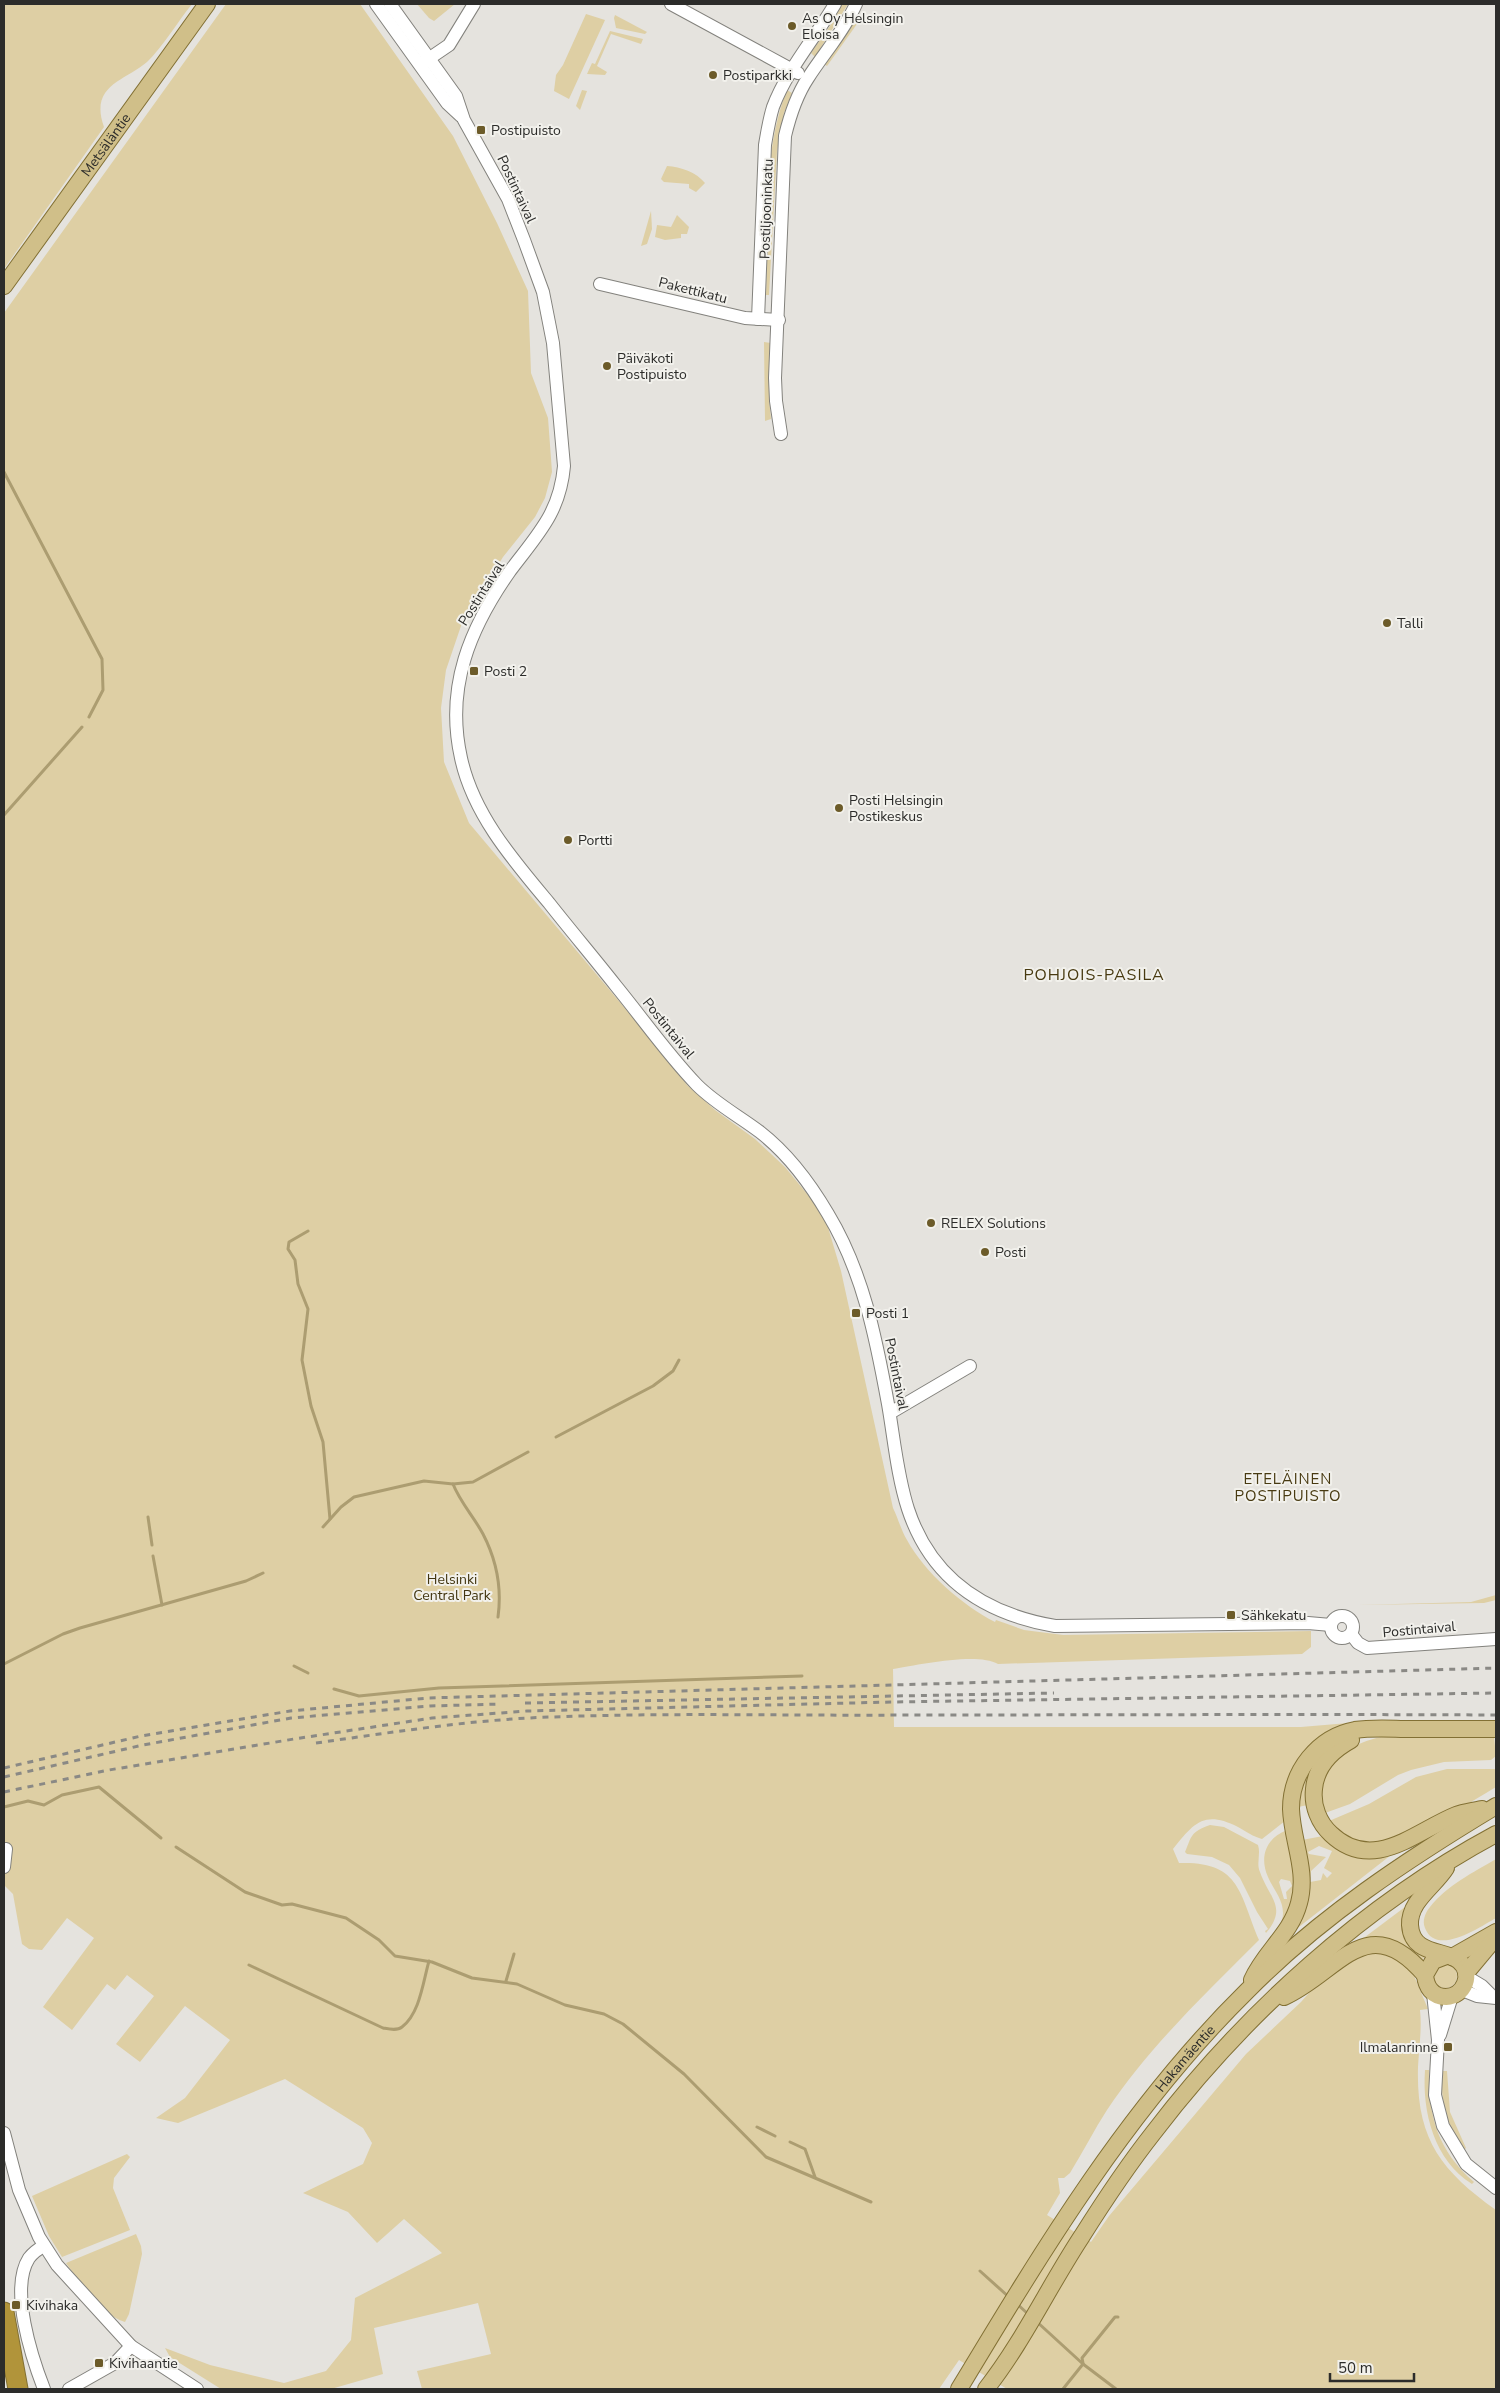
<svg xmlns="http://www.w3.org/2000/svg" width="1500" height="2393" font-family="'Nunito Sans',sans-serif">
<rect width="100%" height="100%" fill="#e5e3de"/>
<!-- green -->
<g fill="#decfa4" fill-rule="evenodd">
<path d="M4,4H192C179,20 162,48 147,62C125,81 89,85 104,127L4,269Z"/>
<path d="M226,4H360L453,136L497,223L528,291L531,373L548,418L552,472L545,498L535,517L503,557L462,623L446,670L441,708L444,762L469,823L661,1051L687,1085L715,1110L755,1139L785,1167L812,1200L827,1224L841,1271L893,1508C898,1518 901,1530 907,1540C925,1573 962,1605 995,1622L996,1620L1024,1630L1063,1635L1311,1631V1647L1302,1654L998,1664C977,1652 918,1665 893,1669L894,1727H1301L1360,1722L1325,1734L1285,1821L1262,1839C1254,1837 1245,1831 1238,1827C1204,1810 1194,1823 1173,1849L1179,1863C1240,1861 1239,1892 1259,1940C1206,1993 1149,2047 1107,2110C1094,2130 1083,2152 1070,2173L1064,2178H1058L1060,2193L1047,2215L1091,2242L1109,2216L1246,2054L1301,2002L1316,1985L1361,1953H1389L1412,1971L1428,2009L1420,2010C1422,2029 1419,2048 1418,2067C1416,2138 1440,2170 1496,2210V2389H1007L959,2360L939,2389H422L417,2371L491,2354L478,2303L374,2328L383,2374L331,2389H221L170,2357L165,2348L210,2365L284,2383L326,2371L351,2340L355,2298L442,2253L404,2219L377,2243L348,2212L303,2193L363,2164L372,2143L363,2128L285,2079L178,2123L156,2118L185,2098L230,2040L185,2006L140,2062L116,2044L154,1996L127,1975L115,1990L107,1984L72,2030L43,2007L94,1938L67,1918L42,1950L29,1949L22,1944L13,1894L4,1885V313Z"/>
<path d="M417,4H455L434,21L429,18Z"/>
<path d="M842,4H848L815,57L811,53L834,20Z"/>
<path d="M586,14L605,20L569,99L554,91L556,75L563,65Z"/>
<path d="M615,15L647,32L645,34L616,28L614,18Z"/>
<path d="M854,21L857,24L827,66L824,64Z"/>
<path d="M610,31L643,39L641,44L611,34L597,66L607,72L605,75L587,74L592,63L595,64Z"/>
<path d="M582,90L587,91L580,110L576,106Z"/>
<path d="M787,90L792,93L784,113L777,151L769,295H766C768,229 762,152 787,90Z"/>
<path d="M667,166C681,167 696,172 705,183L696,192L689,188V184L664,182L661,179Z"/>
<path d="M651,211L652,229L647,244L641,246Z"/>
<path d="M677,215L689,227L687,234H681V238L665,240L655,237L657,225L671,227Z"/>
<path d="M764,342L771,343L769,397L771,419L765,421Z"/>
<path d="M1496,1595V1600L1484,1603L1358,1605L1471,1602Z"/>
<path d="M1386,1736H1494L1496,1756L1491,1760L1444,1762L1411,1770L1398,1775L1350,1804L1325,1813C1323,1806 1319,1796 1319,1789C1323,1757 1358,1741 1386,1736Z"/>
<path d="M1317,1756L1308,1805L1298,1807L1305,1775Z"/>
<path d="M1447,1769H1496V1787C1464,1806 1382,1860 1345,1838C1339,1834 1334,1826 1329,1821L1369,1804L1416,1777Z"/>
<path d="M1210,1825L1224,1827L1258,1845C1261,1854 1256,1863 1260,1872C1269,1898 1288,1907 1266,1933L1265,1931L1268,1929L1257,1912L1240,1878L1229,1865L1212,1857L1187,1854L1185,1852C1192,1836 1190,1832 1210,1825Z"/>
<path d="M1287,1830L1295,1867L1293,1904L1271,1943L1269,1939C1276,1931 1283,1924 1283,1913C1283,1899 1273,1889 1268,1877C1259,1857 1266,1838 1287,1830ZM1281,1879L1290,1881L1292,1886L1286,1892L1287,1899H1284L1279,1882Z"/>
<path d="M1323,1836L1391,1855L1295,1930L1302,1840ZM1319,1846L1332,1851L1324,1868L1332,1873L1327,1878L1323,1873L1321,1880L1310,1882L1311,1871L1326,1857L1309,1854L1308,1852Z"/>
<path d="M1496,1859V1918C1480,1927 1436,1957 1425,1928C1422,1921 1425,1913 1430,1907C1446,1886 1474,1872 1496,1859Z"/>
<path d="M1405,1907L1425,1956L1422,1961L1361,1940Z"/>
<circle cx="1445" cy="1976" r="12"/>
<path d="M1425,2070H1429C1428,2116 1438,2151 1474,2182L1472,2184C1434,2160 1422,2112 1425,2070Z"/>
<path d="M1442,2071H1447L1450,2112L1466,2148L1463,2151C1447,2125 1440,2101 1442,2071Z"/>
<path d="M127,2154L130,2157L114,2178L113,2188L130,2230L62,2257L49,2236L32,2196Z"/>
<path d="M136,2234L141,2246L142,2254L129,2314L125,2322C103,2316 79,2281 66,2263Z"/>
</g>
<g fill="none" stroke-linecap="round" stroke-linejoin="round">
<!-- stream -->
<g stroke="#ac9d71" stroke-width="3">
<path d="M4,472L102,659L103,690L89,717"/>
<path d="M4,815L82,727"/>
<path d="M308,1231L289,1242L288,1249L295,1260L298,1284L308,1309L302,1360L311,1406L323,1442L330,1519"/>
<path d="M556,1437L653,1386L673,1371L679,1360"/>
<path d="M453,1484C460,1502 474,1517 483,1534C497,1561 502,1588 498,1617"/>
<path d="M148,1517L152,1545"/>
<path d="M323,1527L341,1507L354,1497L424,1481L453,1484L473,1482L528,1452"/>
<path d="M153,1556L162,1605"/>
<path d="M4,1664L63,1634L80,1628L246,1581L263,1573"/>
<path d="M294,1666L308,1673"/>
<path d="M334,1689L359,1696L439,1688L802,1676"/>
<path d="M4,1807L28,1801L44,1805L62,1795L99,1787L161,1838"/>
<path d="M176,1847L245,1892L282,1905L292,1904L346,1918L379,1940L395,1956L432,1962L472,1978L517,1984L565,2005L604,2014L623,2024L684,2074L766,2157L871,2202"/>
<path d="M249,1965L383,2028C389,2029 397,2031 402,2027C420,2013 423,1982 429,1961"/>
<path d="M506,1981L514,1954"/>
<path d="M757,2127L775,2136"/>
<path d="M790,2142L805,2149L815,2177"/>
<path d="M980,2271L1010,2298"/>
<path d="M1016,2303L1027,2313"/>
<path d="M1036,2321L1083,2364"/>
<path d="M1083,2363L1082,2358L1115,2317H1118"/>
<path d="M1063,2389L1083,2364L1116,2389"/>
</g>
<!-- minor casing -->
<g stroke="#83827d" stroke-width="14">
<g id="minor">
<path d="M376,4L447,103L461,116"/>
<path d="M390,4L456,96L464,120L508,199L524,240L543,292L553,343L564,466C560,513 537,535 510,571C470,628 445,687 461,758C473,814 513,860 549,903C571,931 594,958 616,986C643,1019 668,1055 697,1085C716,1104 739,1116 760,1132C787,1153 811,1185 828,1214C863,1272 876,1338 888,1404C894,1438 897,1475 908,1509C931,1579 985,1614 1055,1626L1308,1623L1331,1625"/>
<path d="M671,4L798,73"/>
<path d="M424,62L449,45L474,4"/>
<path d="M600,284L745,318L779,320"/>
<path d="M758,319L765,145C767,133 769,120 773,107C787,70 815,38 835,4"/>
<path d="M781,434L776,401L775,378L785,136C790,115 796,96 808,78C824,53 844,31 856,4"/>
<path d="M890,1413L970,1366"/>
<circle cx="1342" cy="1627" r="11"/>
<path d="M1351,1634L1358,1643L1367,1648L1496,1639"/>
<path d="M4,1867L6,1849"/>
<path d="M1467,1977L1482,1986L1493,1997"/>
<path d="M1462,1990L1477,1996L1496,1998"/>
<path d="M1433,1993L1438,2040L1435,2095L1443,2126L1466,2164L1496,2188"/>
<path d="M1440,2035L1452,1996"/>
<path d="M4,2133L19,2190L39,2237L57,2265L131,2346L197,2389"/>
<path d="M44,2246C38,2249 33,2253 29,2258C9,2289 32,2358 44,2389"/>
<path d="M69,2389L115,2363L131,2346"/>
</g>
</g>
<!-- major casing -->
<g stroke="#827034" stroke-width="18">
<g id="major">
<path id="s1" d="M4,286L207,4"/>
<path d="M1351,1740C1331,1751 1316,1766 1314,1789C1312,1806 1319,1823 1331,1834C1373,1874 1416,1831 1456,1815C1464,1812 1474,1811 1482,1809"/>
<path d="M1446,1956L1433,1961L1425,1975C1426,1986 1432,1997 1446,1997C1464,1996 1474,1974 1459,1961C1445,1949 1412,1956 1410,1925C1409,1901 1434,1887 1446,1868"/>
<path d="M1452,1957L1496,1932"/>
<path d="M1466,1973L1496,1937"/>
<path d="M1252,1980C1264,1952 1291,1934 1299,1903C1308,1871 1292,1841 1291,1809C1291,1771 1318,1737 1355,1730C1374,1727 1393,1729 1412,1729C1440,1729 1468,1729 1496,1729"/>
<path d="M1284,1997C1339,1972 1367,1907 1425,1975"/>
<path id="s2" d="M959,2389C1044,2248 1129,2107 1247,1991C1320,1917 1408,1859 1496,1806"/>
<path d="M986,2389C1023,2342 1049,2286 1082,2236C1104,2201 1128,2165 1154,2132C1245,2013 1364,1905 1496,1834"/>
</g>
</g>
<!-- highway casing -->
<g stroke="#827034" stroke-width="21">
<path id="highway" d="M4,2312L18,2389"/>
</g>
<!-- minor -->
<use href="#minor" stroke="#fff" stroke-width="12"/>
<!-- major -->
<use href="#major" stroke="#d0bf89" stroke-width="16"/>
<!-- highway -->
<use href="#highway" stroke="#b1943a" stroke-width="19"/>
<!-- rail -->
<g stroke="#8a8985" stroke-width="3" stroke-dasharray="6 6" stroke-linecap="butt">
<path d="M525,1703L1054,1693"/>
<path d="M316,1743C387,1733 457,1722 528,1718C655,1712 782,1716 908,1715C1104,1715 1300,1714 1496,1715"/>
<path d="M4,1768L141,1736L290,1711L428,1698L1496,1668"/>
<path d="M4,1777L143,1745L291,1718L430,1706L500,1704"/>
<path d="M4,1792L109,1770L294,1739L432,1718L527,1711L891,1702L1496,1693"/>
</g>
</g>
<!-- markers -->
<g fill="#6c5b29" stroke="#f2f1ec" stroke-width="2">
<circle cx="792" cy="26" r="5"/>
<circle cx="713" cy="75" r="5"/>
<rect x="476" y="125" width="10" height="10" rx="2.5"/>
<circle cx="607" cy="366" r="5"/>
<circle cx="1387" cy="623" r="5"/>
<rect x="469" y="666" width="10" height="10" rx="2.5"/>
<circle cx="839" cy="808" r="5"/>
<circle cx="568" cy="840" r="5"/>
<circle cx="931" cy="1223" r="5"/>
<circle cx="985" cy="1252" r="5"/>
<rect x="851" y="1308" width="10" height="10" rx="2.5"/>
<rect x="1226" y="1610" width="10" height="10" rx="2.5"/>
<rect x="1443" y="2042" width="10" height="10" rx="2.5"/>
<rect x="11" y="2300" width="10" height="10" rx="2.5"/>
<rect x="94" y="2358" width="10" height="10" rx="2.5"/>
</g>
<g text-anchor="middle" stroke-width="4" stroke-linejoin="round" paint-order="stroke">
<!-- poi labels -->
<g font-size="14" fill="#2c2c2a" stroke="#f2f1ec" text-anchor="start">
<text x="802" y="23">As Oy Helsingin<tspan x="802" dy="16">Eloisa</tspan></text>
<text x="723" y="80">Postiparkki</text>
<text x="491" y="135">Postipuisto</text>
<text x="617" y="363">Päiväkoti<tspan x="617" dy="16">Postipuisto</tspan></text>
<text x="1397" y="628">Talli</text>
<text x="484" y="676">Posti 2</text>
<text x="849" y="805">Posti Helsingin<tspan x="849" dy="16">Postikeskus</tspan></text>
<text x="578" y="845">Portti</text>
<text x="941" y="1228">RELEX Solutions</text>
<text x="995" y="1257">Posti</text>
<text x="866" y="1318">Posti 1</text>
<text x="1241" y="1620">Sähkekatu</text>
<text x="1438" y="2052" text-anchor="end">Ilmalanrinne</text>
<text x="26" y="2310">Kivihaka</text>
<text x="109" y="2368">Kivihaantie</text>
</g>
<!-- street labels -->
<g font-size="14" fill="#2c2c2a" stroke="#f2f1ec">
<text dy="5" stroke="none"><textPath href="#s1" startOffset="174">Metsäläntie</textPath></text>
<text transform="translate(517 189) rotate(65)" y="5">Postintaival</text>
<text transform="translate(766 209) rotate(-88)" y="5">Postiljooninkatu</text>
<text transform="translate(693 290) rotate(14)" y="5">Pakettikatu</text>
<text transform="translate(481 593) rotate(-58)" y="5">Postintaival</text>
<text transform="translate(669 1028) rotate(51)" y="5">Postintaival</text>
<text transform="translate(897 1374) rotate(79)" y="5">Postintaival</text>
<text transform="translate(1419 1629) rotate(-5)" y="5">Postintaival</text>
<text dy="5" stroke="none"><textPath href="#s2" startOffset="401">Hakamäentie</textPath></text>
</g>
<!-- park labels -->
<g font-size="14" fill="#433712" stroke="#f2f1ec">
<text x="452" y="1584">Helsinki<tspan x="452" dy="16">Central Park</tspan></text>
</g>
<!-- neighbourhood labels -->
<g font-size="15" letter-spacing="1" fill="#483a11" stroke="#f2f1ec">
<text x="1288" y="1484">ETELÄINEN<tspan x="1288" dy="17">POSTIPUISTO</tspan></text>
</g>
<!-- quarter labels -->
<g font-size="16" letter-spacing="1" fill="#483a11" stroke="#f2f1ec">
<text x="1094" y="980">POHJOIS-PASILA</text>
</g>
</g>
<!-- border -->
<rect width="1500" height="2393" fill="none" stroke="#2c2c2a" stroke-width="10"/>
<!-- scale -->
<path d="M1330 2373v8h84v-8" fill="none" stroke="#2c2c2a" stroke-width="2.5"/>
<text x="1338" y="2373" font-size="15" fill="#2c2c2a" stroke="#f2f1ec" stroke-width="4" paint-order="stroke">50 m</text>
</svg>
